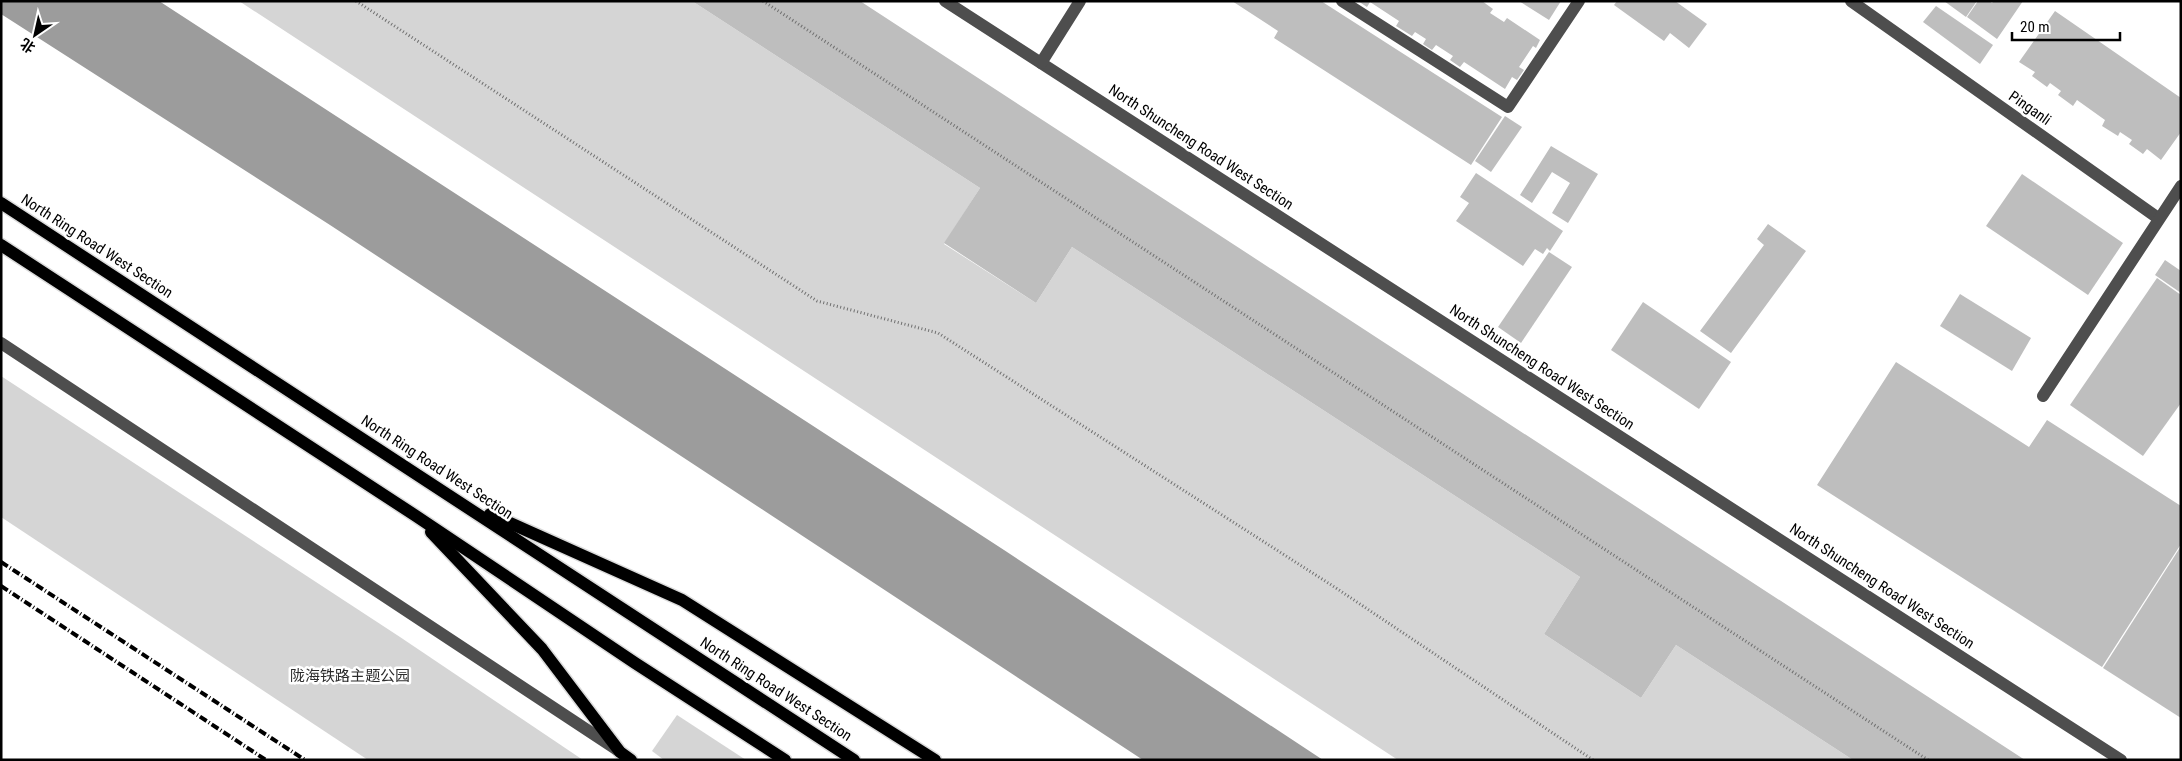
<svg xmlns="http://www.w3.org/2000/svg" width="2182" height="761" font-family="'Roboto Condensed','Noto Sans SC',sans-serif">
<rect width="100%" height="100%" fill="#fff"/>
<!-- green -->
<g fill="#d5d5d5">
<path d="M239,1H692L980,188L944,244L1036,303L1072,247L1580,577L1544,634L1641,698L1676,645L1853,760H1398Z"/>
<path d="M1,376L400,637L583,760H368L1,517Z"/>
<path d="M677,715L746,760H664L652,751Z"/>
</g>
<!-- water -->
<path fill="#9c9c9c" d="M1,1H159L1004,550L1323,760H1143L330,225L1,14Z"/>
<!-- building -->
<g fill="#bebebe">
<path d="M692,1H860L2025,760H1853L1676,645L1641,698L1544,634L1580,577L1072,247L1036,303L944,243L980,188Z"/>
<path d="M1232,1H1321L1502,117L1471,165L1274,38L1278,31Z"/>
<path d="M1358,1H1482L1493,9L1490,13L1504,22L1507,18L1540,40L1536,48L1533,46L1519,67L1524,70L1517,80L1512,77L1505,89L1464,62L1460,67L1450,60L1453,56L1436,45L1432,50L1423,44L1426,39L1415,32L1412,36L1396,26L1399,21L1370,2L1367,7Z"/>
<path d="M1519,1H1561L1549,20Z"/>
<path d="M1617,1H1675L1707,24L1689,48L1670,33L1664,41L1614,5Z"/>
<path d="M1944,1H1977L1966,17Z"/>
<path d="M1978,1H1989L1992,3L1994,1H2023L1997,39L1967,17Z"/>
<path d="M1936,6L1993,45L1980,64L1923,22Z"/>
<path d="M2055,11L2181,98V132L2161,160L2147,149L2143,154L2129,144L2132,140L2120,132L2118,136L2102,126L2105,120L2077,100L2073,106L2058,95L2061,91L2050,83L2047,87L2032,76L2035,72L2019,62Z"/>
<path d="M1505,116L1522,127L1491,172L1475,161Z"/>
<path d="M1551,146L1598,174L1568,223L1552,213L1570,183L1552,172L1532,203L1520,195Z"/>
<path d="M1476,173L1563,231L1550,251L1547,248L1543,254L1535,249L1523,266L1456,221L1469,203L1460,197Z"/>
<path d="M2022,174L2123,243L2088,295L1986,226Z"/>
<path d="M1768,224L1806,251L1731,353L1700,331L1764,245L1757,239Z"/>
<path d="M1549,252L1572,267L1521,343L1498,327Z"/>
<path d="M2165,260L2181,271V293L2155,275Z"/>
<path d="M2157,278L2181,295V403L2143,456L2070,405Z"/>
<path d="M1960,294L2031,338L2012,371L1940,326Z"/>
<path d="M1643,302L1731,362L1699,409L1611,350Z"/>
<path d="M1896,362L2029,447L2047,420L2181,506V544L2102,667L1817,485Z"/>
<path d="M2181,546V718L2103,668Z"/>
</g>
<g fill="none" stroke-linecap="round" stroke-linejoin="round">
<!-- major casing -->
<g stroke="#dbdbdb" stroke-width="15">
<g id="major">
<path d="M1,203L854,760"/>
<path d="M1,245L416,516L635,663L785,760"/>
<path d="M490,514L682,600L935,760"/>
<path d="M431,532L542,649L620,752L631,760"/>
</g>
</g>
<!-- path -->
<g stroke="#707070" stroke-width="3" stroke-dasharray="1 2.5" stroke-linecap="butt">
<path d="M356,1L817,301L938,333L1336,588L1593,760"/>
<path d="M763,1L1928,760"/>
</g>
<!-- minor -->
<g stroke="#4e4e4e" stroke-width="12">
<path d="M945,1L2121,760"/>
<path d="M1342,1L1508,107L1579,1"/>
<path d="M1851,1L2158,218"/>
<path d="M1041,63L1080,1"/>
<path d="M1,343L619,751"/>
<path d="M2043,396L2181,186"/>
</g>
<!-- major -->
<use href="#major" stroke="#000" stroke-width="12"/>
<!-- rail -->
<g stroke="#000" stroke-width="4" stroke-dasharray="8 2.5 1 2.5" stroke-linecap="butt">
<path d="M1,562L305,760"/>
<path d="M1,586L266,760"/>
</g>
</g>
<g text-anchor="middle" stroke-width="5" stroke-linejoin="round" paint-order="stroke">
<!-- street labels -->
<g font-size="15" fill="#000" stroke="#fff">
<text transform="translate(2030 108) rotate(35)" y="5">Pinganli</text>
<text transform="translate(1201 147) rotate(33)" y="5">North Shuncheng Road West Section</text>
<text transform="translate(97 246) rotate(33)" y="5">North Ring Road West Section</text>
<text transform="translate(1542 367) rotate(33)" y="5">North Shuncheng Road West Section</text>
<text transform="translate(437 467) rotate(33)" y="5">North Ring Road West Section</text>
<text transform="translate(1882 586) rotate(33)" y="5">North Shuncheng Road West Section</text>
<text transform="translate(776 689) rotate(33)" y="5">North Ring Road West Section</text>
</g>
<!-- park labels -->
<g font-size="15" fill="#2c2c2c" stroke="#fff">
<text x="350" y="681">陇海铁路主题公园</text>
</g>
</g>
<!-- border -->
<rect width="2182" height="761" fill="none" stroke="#000000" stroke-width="5"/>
<!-- north arrow -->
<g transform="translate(35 35) rotate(214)" stroke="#ffffff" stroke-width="4" paint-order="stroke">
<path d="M0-4L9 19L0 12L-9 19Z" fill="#000000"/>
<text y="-8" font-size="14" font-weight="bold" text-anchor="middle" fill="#000000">北</text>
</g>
<!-- scale -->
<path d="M2012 32v8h108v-8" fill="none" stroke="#000000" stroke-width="2.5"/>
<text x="2020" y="32" font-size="15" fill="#000000" stroke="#ffffff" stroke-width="4" paint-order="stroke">20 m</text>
</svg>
